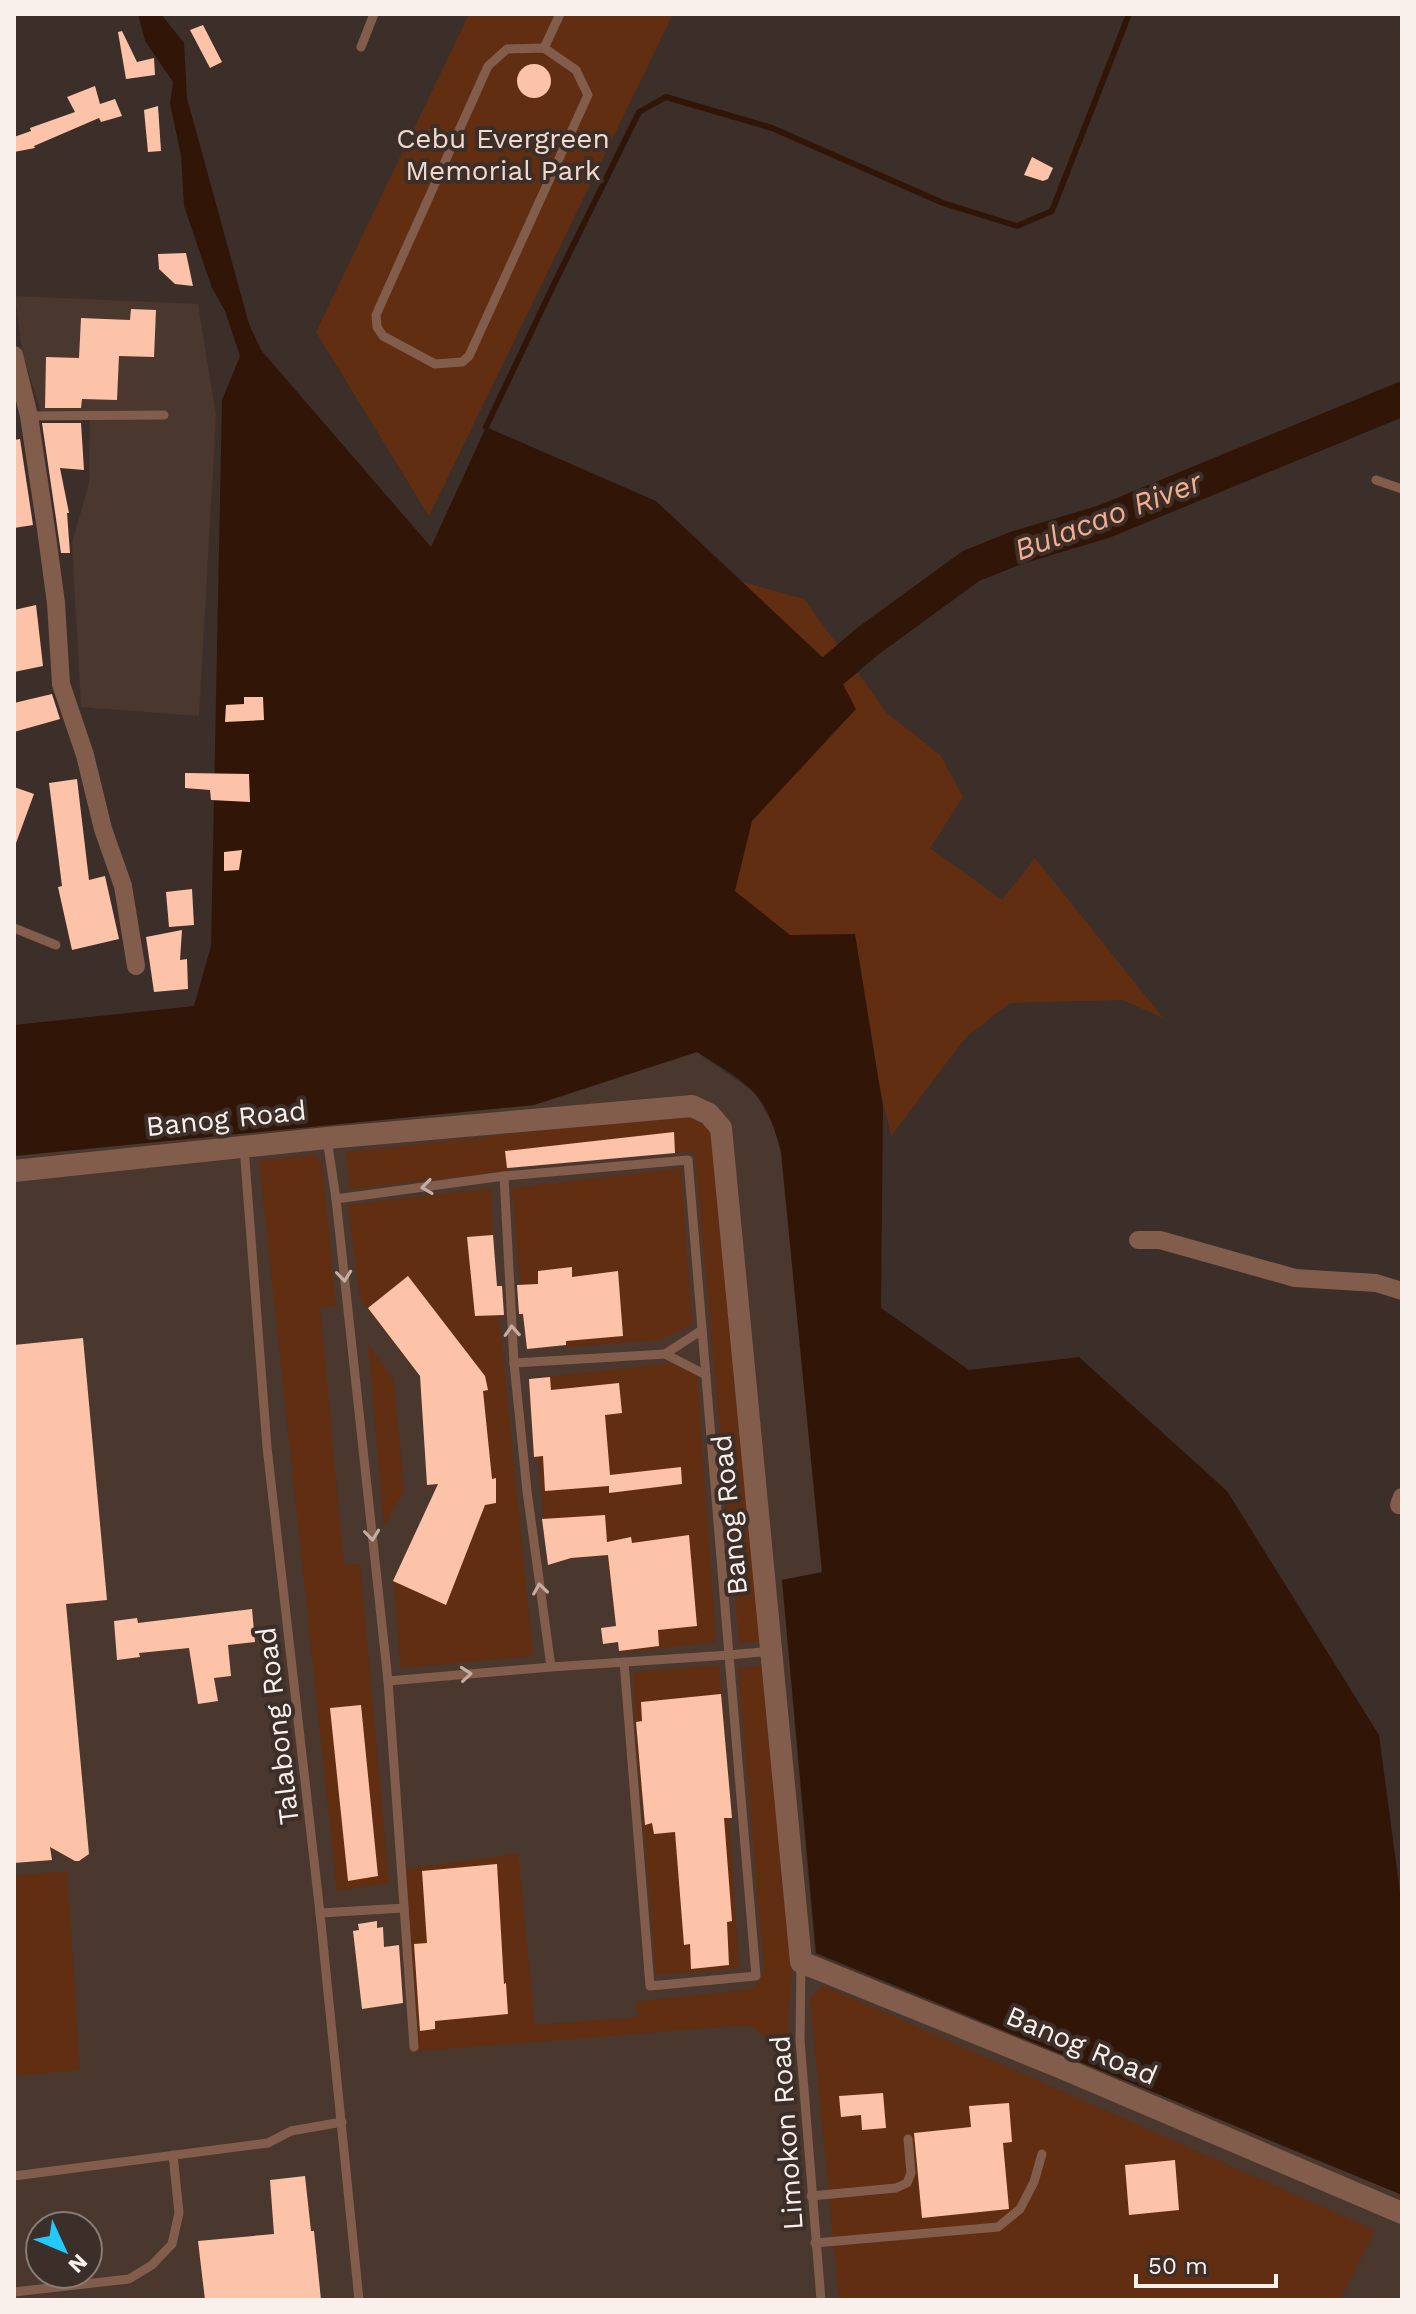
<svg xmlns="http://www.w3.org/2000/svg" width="1416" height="2314" font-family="'Work Sans',sans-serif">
<rect width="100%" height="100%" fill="#3c2f29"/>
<!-- built -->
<g fill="#4a372e" fill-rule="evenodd">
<path d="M15,296L198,304L216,416L199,716L81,707L72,543L89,483L90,414L42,415L22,352Z"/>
<path d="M697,1052L755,1093L774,1127L781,1152L822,1573L782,1580L815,1954L1402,2193V2300H14V1156L534,1105ZM40,2226H88V2274H40Z"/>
</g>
<!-- green -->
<g fill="#622e12">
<path d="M469,14H673L429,516L316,332Z"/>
<path d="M680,565L804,599L887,713L941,756L963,797L930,848L1002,900L1035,858L1163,1018L1123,1000L1010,1003L966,1037L891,1136L850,958L737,923Z"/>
<path d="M686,1115L706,1126L712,1140L763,1641L739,1643L695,1156L690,1152L675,1153L674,1133L505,1152L507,1171L350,1189L346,1152Z"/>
<path d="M315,1155L322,1164L336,1306L320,1308L344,1565L360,1564L389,1883L337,1891L259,1160Z"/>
<path d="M681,1168L692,1325L660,1340L567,1347L566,1341L623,1335L618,1271L583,1275L573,1280L571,1267L539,1271L538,1284L520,1285L512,1188Z"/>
<path d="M491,1188L493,1235L467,1238L475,1316L499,1315L533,1656L401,1668L393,1581L438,1485H427L429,1388L360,1299L348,1205Z"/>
<path d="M368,1343L394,1380L404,1490L384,1527Z"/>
<path d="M671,1363L697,1375L716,1642L619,1653L607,1555L571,1558L548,1565L538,1457H534L529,1379Z"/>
<path d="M719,1665L732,1818L729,1819L739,1968L656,1975L635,1722L633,1672Z"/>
<path d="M766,1665L792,1971L786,2050L748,2025L419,2051L406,1869L518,1854L535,2025L637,2017L636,2002L753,1989L764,1971L738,1668Z"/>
<path d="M67,1871L80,2070L14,2076V1876Z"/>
<path d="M825,1986L1375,2230L1340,2300H839L810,1999L817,1990Z"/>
</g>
<!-- water -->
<path fill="#311608" d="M138,14H161L184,43L187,98L249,324L261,350L431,547L486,427L656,501L835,669L856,709L752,821L735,891L790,935L855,934L883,1107L881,1308L969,1370L1079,1357L1227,1491L1379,1735L1402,1907V2195L816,1953L782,1580L822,1572L781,1152C776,1133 769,1109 755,1094C743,1079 713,1063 697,1052L534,1105L14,1156V1025L194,1006L211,946L222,400L240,356L225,311L212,288L184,206L181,155L170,104L173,82L145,41Z"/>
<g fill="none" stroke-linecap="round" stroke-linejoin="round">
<!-- stream -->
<path stroke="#311608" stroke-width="6" d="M486,427L555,282L639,112L666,97L772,128L943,203L1017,226L1052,211L1129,14"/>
<!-- river -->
<path stroke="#311608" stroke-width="34" d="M835,669L868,641L971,566L1016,548L1103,522L1402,399"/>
</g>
<!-- building -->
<g fill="#fcc3a9">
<path d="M203,25L222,62L210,68L190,30Z"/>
<path d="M122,31L137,62L154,58L155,75L126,79L118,32Z"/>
<circle cx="534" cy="81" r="17"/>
<path d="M95,86L100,104L115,99L122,116L101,122L99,118L34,146L35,148L14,152V137L31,131L30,128L75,112L67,97Z"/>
<path d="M158,106L161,151L148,152L144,110Z"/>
<path d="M1032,157L1053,168L1048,179L1043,181L1024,175Z"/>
<path d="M186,253L193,286L175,284L159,269L158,254Z"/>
<path d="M131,309L156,310L154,357L119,356L117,400L82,399L81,408H45L46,357L79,358L81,318L130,320Z"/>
<path d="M42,423H81L84,470L60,468L69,513H67L70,553H61Z"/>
<path d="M20,439L33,525L14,528V440Z"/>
<path d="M36,605L43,666L14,672V610Z"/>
<path d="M52,694L60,719L14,732V703Z"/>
<path d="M244,697H263L264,720L225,722L226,705L244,704Z"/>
<path d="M185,773L249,774L250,802L211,800L210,790L185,788Z"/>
<path d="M77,779L89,880L105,876L119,939L72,950L58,887L62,886L49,783Z"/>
<path d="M14,787L34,794L16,843H14Z"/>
<path d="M242,850L239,870L224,871V852Z"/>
<path d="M192,889L194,925L169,927L166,892Z"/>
<path d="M182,930L180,960L187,959L188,989L154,992L146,937Z"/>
<path d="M674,1132L675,1153L507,1168L505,1151Z"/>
<path d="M493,1235L497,1286H502L504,1315L475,1316L467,1237Z"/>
<path d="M572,1267V1277L618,1271L623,1336L566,1341V1345L527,1349L523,1314H519L517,1285L538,1284V1271Z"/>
<path d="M408,1276L485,1376L488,1390L483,1391L492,1479L496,1478V1503L485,1505L446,1605L393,1581L438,1484L427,1485L420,1376L368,1308Z"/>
<path d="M83,1338L107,1600L66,1604L89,1854L79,1861H75L50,1847L52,1860L14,1863V1345Z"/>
<path d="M550,1377L551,1390L619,1383L622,1413L605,1415L610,1475L681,1467L682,1484L609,1493V1486L545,1491L543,1456L534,1457L529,1379Z"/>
<path d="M605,1515L607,1542L631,1537L632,1543L689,1535L697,1626L658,1630L659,1646L619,1651L618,1642L603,1644L601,1628L616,1626L608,1555L571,1558L548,1565L542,1519Z"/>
<path d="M252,1609L255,1642L228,1645L231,1676L214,1678L218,1701L198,1704L189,1648L139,1653L140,1657L117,1660L114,1621L137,1618L138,1623Z"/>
<path d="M721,1694L732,1818H724L732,1921L727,1922L729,1965L691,1969L690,1944L684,1945L675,1832L654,1834L652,1823L645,1825L636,1722L642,1721L641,1702Z"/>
<path d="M361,1705L378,1876L348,1881L330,1708Z"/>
<path d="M497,1864L504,1984L506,1983L508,2014L435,2021V2029L420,2031L414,1944L427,1943L422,1871Z"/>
<path d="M377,1921V1928L383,1927L384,1947L399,1945L403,2003L362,2009L353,1931L359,1930L358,1924Z"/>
<path d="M883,2093L886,2128L862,2130L861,2115L841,2117L839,2096Z"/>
<path d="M1009,2103L1012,2142L1003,2143L1009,2209L922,2218L914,2133L971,2127L969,2106Z"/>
<path d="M1175,2160L1179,2210L1129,2215L1125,2165Z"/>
<path d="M305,2176L311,2231H314L321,2300H205L198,2241L274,2234L270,2180Z"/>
</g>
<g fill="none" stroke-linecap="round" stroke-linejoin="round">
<!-- service -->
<g stroke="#825d4c" stroke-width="9">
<path d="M361,47L374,14"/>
<path d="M544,48L576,70L588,95L469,356L462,362L435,364L383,336L377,327L376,315L488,66L507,49Z"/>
<path d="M544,48L560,14"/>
<path d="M29,416L164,415"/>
<path d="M1376,480L1402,489"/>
<path d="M14,928L56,945"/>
<path d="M327,1139L336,1199L388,1681L414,2047"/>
<path d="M244,1147L267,1447L320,1913L359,2300"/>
<path d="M504,1176L514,1363L527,1491L551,1667"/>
<path d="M336,1199L504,1176L688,1160L729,1655L551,1667L388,1681"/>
<path d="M665,1354L706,1375"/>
<path d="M514,1363L665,1354L702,1330"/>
<path d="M624,1662L650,1986L756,1976L729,1655L772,1651"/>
<path d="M320,1913L404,1908"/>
<path d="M801,1964L800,2040L821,2300"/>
<path d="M14,2176L268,2143L291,2131L342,2122"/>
<path d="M811,2196L896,2188L907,2183L911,2173L908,2139"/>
<path d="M815,2243L998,2227L1020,2209L1034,2182L1042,2154"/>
<path d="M14,2292L129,2279L152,2265L172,2244L179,2213L173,2155"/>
</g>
<!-- minor -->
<g stroke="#825d4c" stroke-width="18">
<path d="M14,355L29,416L46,529L56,603L61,684L85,755L103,829L123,886L136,966"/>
<path d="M1138,1240H1160L1295,1278L1376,1283L1402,1291"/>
<path d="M1399,1505L1402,1497"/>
</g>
<!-- tertiary -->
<path stroke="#825d4c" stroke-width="22" d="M14,1171L327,1138L692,1106L709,1114L721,1128L801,1962L1062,2068L1402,2213"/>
</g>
<!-- one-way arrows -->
<defs><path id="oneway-chevron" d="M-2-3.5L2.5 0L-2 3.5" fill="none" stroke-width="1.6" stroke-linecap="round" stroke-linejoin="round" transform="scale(2)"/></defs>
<g stroke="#c3aea4">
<use href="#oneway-chevron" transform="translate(427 1187) rotate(172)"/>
<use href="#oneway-chevron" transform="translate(344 1276) rotate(84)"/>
<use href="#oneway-chevron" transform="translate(512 1331) rotate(-93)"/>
<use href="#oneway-chevron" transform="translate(372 1535) rotate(84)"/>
<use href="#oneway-chevron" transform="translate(540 1589) rotate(-98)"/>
<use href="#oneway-chevron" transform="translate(466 1674) rotate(-5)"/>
</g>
<g text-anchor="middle" stroke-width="8" stroke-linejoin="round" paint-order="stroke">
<!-- park labels -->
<g font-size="28" fill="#f1d9ce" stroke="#3c2f29">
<text x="503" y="148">Cebu Evergreen<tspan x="503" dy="32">Memorial Park</tspan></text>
</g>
<!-- street labels -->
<g font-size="28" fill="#f9f0ec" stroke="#3c2f29">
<text transform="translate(226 1118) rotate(-6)" y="10">Banog Road</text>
<text transform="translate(729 1515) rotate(-96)" y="10">Banog Road</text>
<text transform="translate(277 1726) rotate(-97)" y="10">Talabong Road</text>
<text transform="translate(1082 2045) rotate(23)" y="10">Banog Road</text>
<text transform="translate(786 2133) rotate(-94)" y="10">Limokon Road</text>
</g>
<!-- water labels -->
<g font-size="30" font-style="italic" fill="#f3ae8e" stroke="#3c2f29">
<text transform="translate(1108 516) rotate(-21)" y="10">Bulacao River</text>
</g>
</g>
<!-- border -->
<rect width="1416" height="2314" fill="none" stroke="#f9f0ec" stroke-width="32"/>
<!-- north arrow -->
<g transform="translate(64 2250) rotate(134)"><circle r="38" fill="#3c2f29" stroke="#887c77" stroke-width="2"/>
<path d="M0-6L14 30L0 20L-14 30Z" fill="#21c9fd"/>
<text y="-12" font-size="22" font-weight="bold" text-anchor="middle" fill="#f9f0ec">N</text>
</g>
<!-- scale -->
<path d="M1136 2274v12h140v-12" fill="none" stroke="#f9f0ec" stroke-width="4"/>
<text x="1148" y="2274" font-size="24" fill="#f9f0ec" stroke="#3c2f29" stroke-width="6" paint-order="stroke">50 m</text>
</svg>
